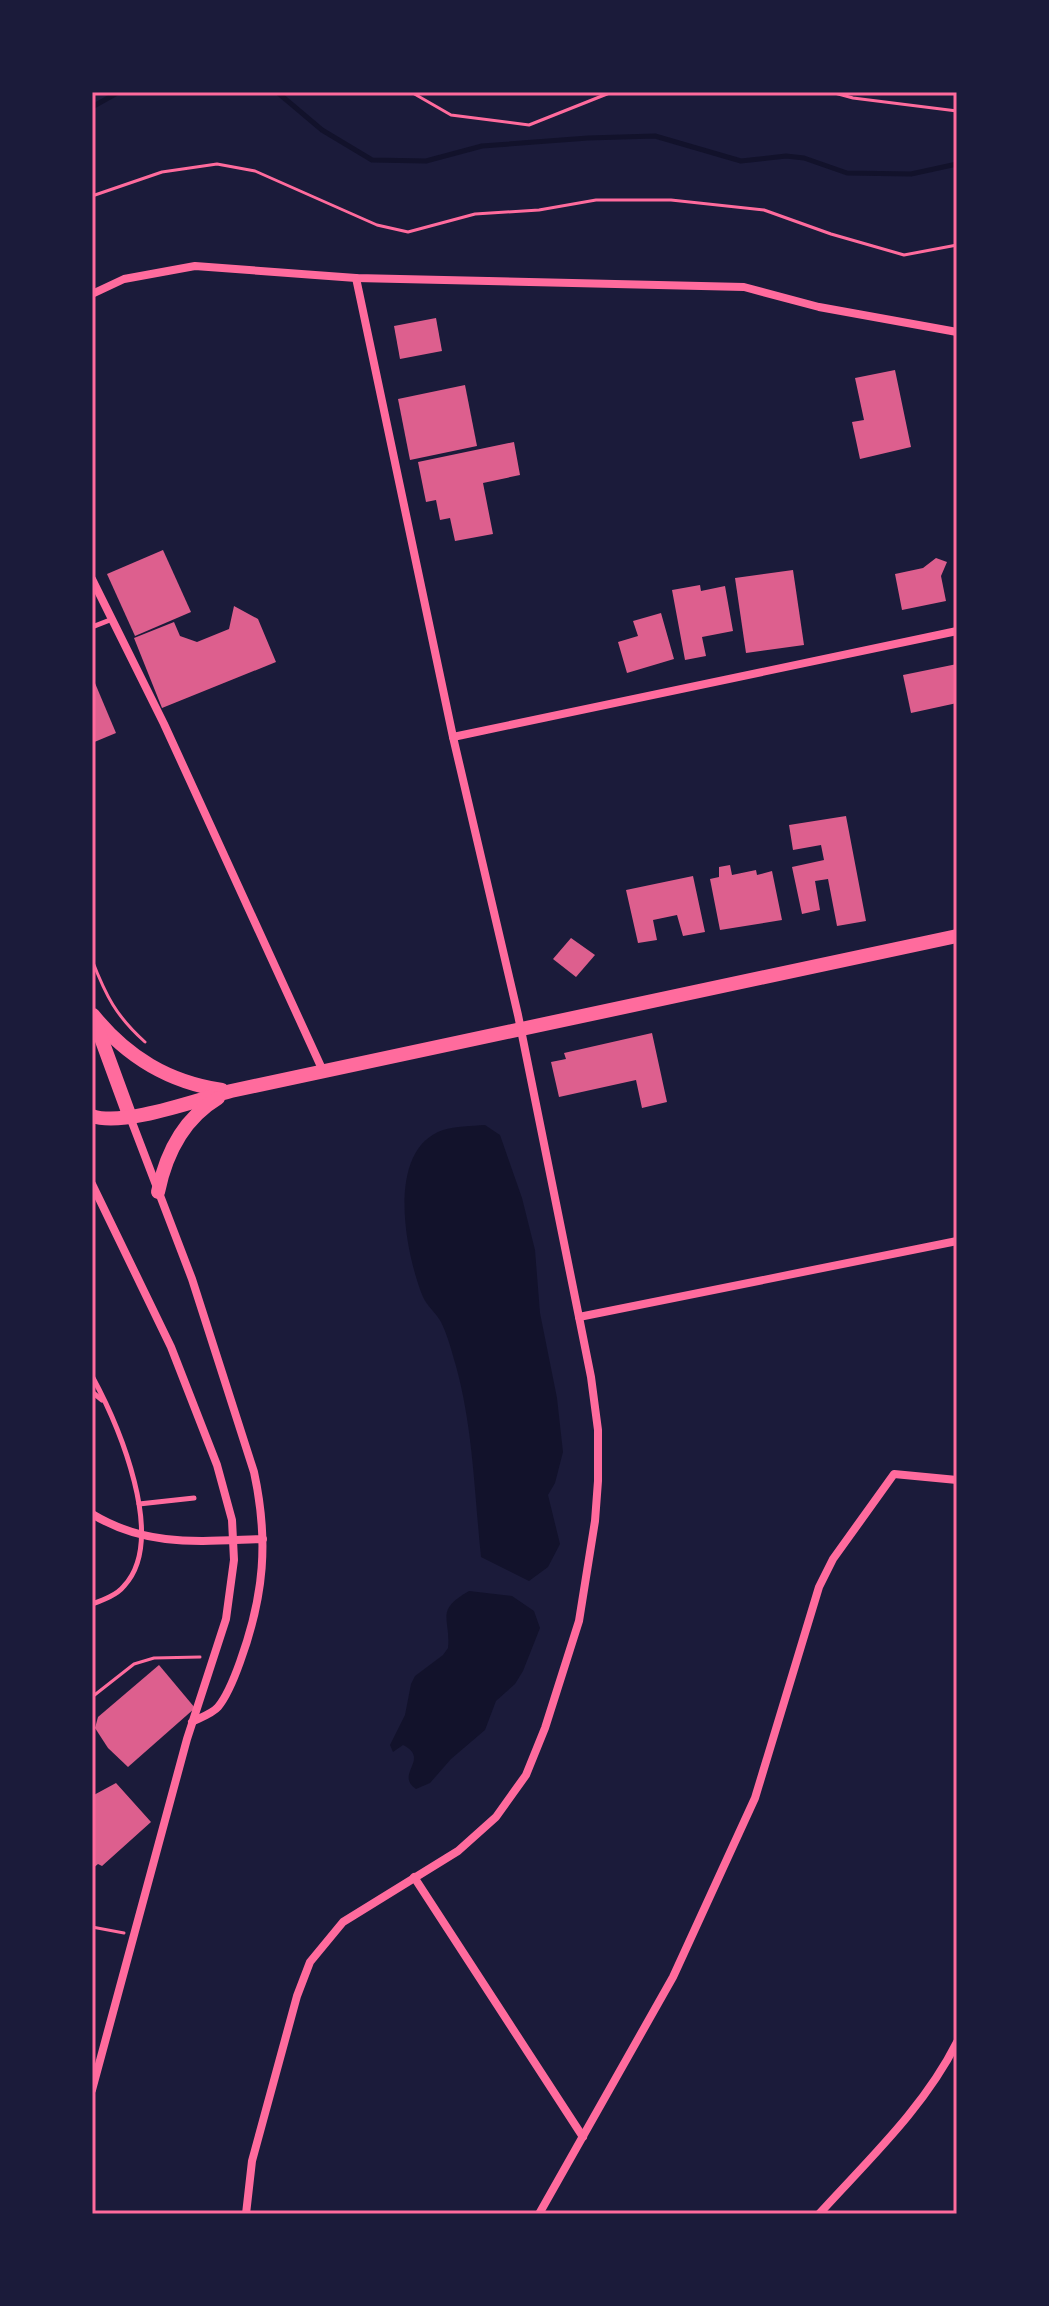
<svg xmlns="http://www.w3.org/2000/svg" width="1049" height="2306" font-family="'Noto Sans',sans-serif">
<rect width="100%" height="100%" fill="#1b1b3a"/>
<!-- water -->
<g fill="#12122b">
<path d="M485,1125L500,1135L522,1198L535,1250L540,1313L557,1398L563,1452L555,1483L548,1495L560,1544L548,1567L529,1581L481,1557C474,1490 473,1421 453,1356C450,1345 446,1332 441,1322C436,1313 427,1306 423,1297C406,1256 384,1150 443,1130C455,1126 472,1126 485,1125Z"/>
<path d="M469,1591L512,1596L534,1611L540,1628L523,1671L515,1684L496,1701L485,1730L451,1759L430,1783L416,1789C394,1774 431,1759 403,1745L393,1752L390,1745L405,1715L411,1684L415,1676L443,1655L448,1648C451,1618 434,1611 469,1591Z"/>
</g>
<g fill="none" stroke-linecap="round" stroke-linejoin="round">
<!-- stream -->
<g stroke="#12122b" stroke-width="5">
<path d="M277,92L322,130L372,160L426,161L482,146L588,138L655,136L741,161L786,156L804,158L847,173L911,174L957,164"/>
<path d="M92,107L119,92"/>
</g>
</g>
<!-- building -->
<g fill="#dd5f8e">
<path d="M436,318L442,351L400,359L394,326Z"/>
<path d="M895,370L911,447L860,459L852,422L864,420L855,378Z"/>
<path d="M465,385L477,446L410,460L398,399Z"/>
<path d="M514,442L520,475L483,483L493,534L455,541L450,518L440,520L436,500L426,502L418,462Z"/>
<path d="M163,550L191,612L135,636L107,574Z"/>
<path d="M936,558L947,562L941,576L946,601L902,610L895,574L923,568Z"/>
<path d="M793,570L804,645L746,653L735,578Z"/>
<path d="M700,585L701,591L725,586L733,631L702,637L706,656L685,660L672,590Z"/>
<path d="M234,606L258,619L276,662L162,708L134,638L174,622L180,636L197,642L229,629Z"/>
<path d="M661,613L674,659L627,673L618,642L638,636L633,621Z"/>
<path d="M957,664V703L911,713L903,675Z"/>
<path d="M92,676L116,733L92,743Z"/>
<path d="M846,816L866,921L837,926L828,879L815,881L820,910L802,914L792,867L824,860L821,845L793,850L789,825Z"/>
<path d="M730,865L732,875L756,870L757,875L772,871L782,920L720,930L710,879L719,877V867Z"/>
<path d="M693,876L705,932L683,936L677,915L653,920L657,940L638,943L626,890Z"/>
<path d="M571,938L595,955L576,977L553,959Z"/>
<path d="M652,1033L667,1102L642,1108L636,1080L559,1097L551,1062L566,1059L564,1053Z"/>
<path d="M159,1665L195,1708L128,1767L108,1748L95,1728L98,1717Z"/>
<path d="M116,1783L151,1822L102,1866L98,1864L92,1869V1796Z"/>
</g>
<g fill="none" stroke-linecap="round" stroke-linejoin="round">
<!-- path -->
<g stroke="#ff6b9d" stroke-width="3">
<path d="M411,92L451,115L529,125L612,92"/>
<path d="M831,92L853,98L957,111"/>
<path d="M92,196L162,172L217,164L255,171L377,225L408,232L475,214L539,210L596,200H671L764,210L831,234L904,255L957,245"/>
<path d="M92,960C106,996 116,1016 145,1042"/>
<path d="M92,1697L134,1664L154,1658L200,1657"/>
<path d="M92,1927L124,1933"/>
</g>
<!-- service -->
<g stroke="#ff6b9d" stroke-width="5">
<path d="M92,627L110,620"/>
<path d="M92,1376C118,1424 168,1539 124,1586C117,1595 103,1600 92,1604"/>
<path d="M92,1392L102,1400"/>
<path d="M139,1504L194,1498"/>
</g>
<!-- minor -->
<g stroke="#ff6b9d" stroke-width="8">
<path d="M92,294L124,279L195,266L356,278L744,287L819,307L957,332"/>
<path d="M92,579L164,724L323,1071"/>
<path d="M453,737L957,631"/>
<path d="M130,1117L192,1279L254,1472C269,1541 264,1596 240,1662C235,1676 228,1695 218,1707C213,1713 200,1718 192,1722"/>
<path d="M92,1184L171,1347L217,1465L232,1520L234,1560L226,1619L187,1739L92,2090"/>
<path d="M579,1317L957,1241"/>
<path d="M92,1514C148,1548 201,1541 263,1539"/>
<path d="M414,1877L583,2137"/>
<path d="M246,2214L252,2161L297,1996L310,1962L343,1922L458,1851L496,1817L526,1775L545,1728L579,1621L595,1521L598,1481V1430L591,1377L579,1317L518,1015L453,737L356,278"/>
<path d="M539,2214L673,1977L755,1798L819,1587L833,1559L894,1474L957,1480"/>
<path d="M819,2214C868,2160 924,2108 957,2042"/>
</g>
<!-- secondary -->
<g stroke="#ff6b9d" stroke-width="14">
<path d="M93,1015C127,1057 168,1082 222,1090"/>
<path d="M97,1027L130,1117"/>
<path d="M92,1116C124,1127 196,1100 231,1091L957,936"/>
<path d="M158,1192C166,1153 183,1119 218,1098"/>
</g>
</g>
<!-- border -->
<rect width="1049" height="2306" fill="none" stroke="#1b1b3a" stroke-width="188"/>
<rect x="94" y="94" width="861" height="2118" fill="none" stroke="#ff6b9d" stroke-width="3"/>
</svg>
